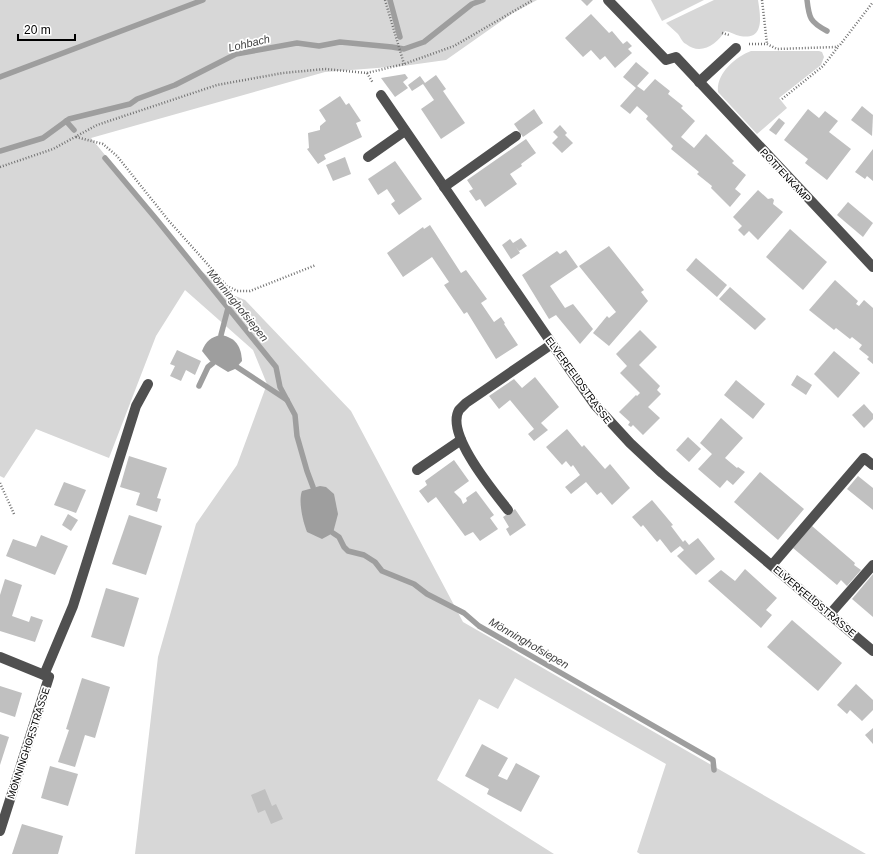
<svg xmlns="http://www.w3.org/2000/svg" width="873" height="854" font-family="Helvetica,sans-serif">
<rect width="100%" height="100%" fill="#fff"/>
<!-- green -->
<g fill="#d7d7d7">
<path d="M0,0H537L513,13L446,60L403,66L325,72L91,138L199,269L228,293L245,300L351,411L463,622L866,854H640L637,852L666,764L515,678L498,709L479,699L437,780L554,854H135L158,657L196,524L237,465L267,384L253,350L185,290L156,336L109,458L36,429L4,478L0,476Z"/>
<path d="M651,0H704L662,21Z"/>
<path d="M714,0H758C760,14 766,41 740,36C735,35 731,32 725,31C717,44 701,56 686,44C682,42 681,38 678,34C674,30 670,27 666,23Z"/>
<path d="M751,51H819L822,52L824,57L821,65L779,98L787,108L757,134L718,92C716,74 735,57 751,51Z"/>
</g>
<!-- water -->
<g fill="#9e9e9e">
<path d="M221,335C236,338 241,346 242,361L235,369L228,372L210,361L202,351C206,341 211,337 221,335Z"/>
<path d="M320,486L326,487L334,494L338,514L333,533L322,539L307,532C303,522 298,501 302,491Z"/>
</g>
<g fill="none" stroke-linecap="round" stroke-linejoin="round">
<!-- stream -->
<g stroke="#9e9e9e" stroke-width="5.5">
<path d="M390,0L400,37"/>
<path d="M807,0C809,18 810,22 827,31"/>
<path d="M0,77L203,0"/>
<path d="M66,121L74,130"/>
<path d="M0,151L43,138L69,119L130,104L137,99L175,85L236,54L297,43L319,46L340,42L392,47L404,49L424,42L472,4L483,0"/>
<path d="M105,158L157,220L276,367L280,387L295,415L297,436L307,471L313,487"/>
<path d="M221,335L228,308"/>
<path d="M237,367L287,400"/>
<path d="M199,386L208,367L213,363"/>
<path d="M333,533L339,537L344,547L348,551L364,555L375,562L382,571L414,584L427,594L464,613L479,626L713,760L714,770"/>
</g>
</g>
<!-- building -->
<g fill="#c0c0c0">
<path d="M581,0H593L587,6Z"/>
<path d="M591,14L609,33L612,31L623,44L627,41L632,46L628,49L632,53L615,68L605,56L600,60L591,50L583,57L565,38Z"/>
<path d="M636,62L649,73L637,86L644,91L655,79L670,91L668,94L683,106L681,108L695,121L681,137L694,148L706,134L734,161L732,163L746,175L735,189L741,194L730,207L711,188L712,186L697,174L699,172L671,149L673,146L646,119L648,116L637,106L630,114L620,106L636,88L623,77Z"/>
<path d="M405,74L408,78L403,82L408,88L395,97L381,78Z"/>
<path d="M436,75L446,89L443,91L465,123L441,139L421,109L434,100L423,84L412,91L408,85L420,76L425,83Z"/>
<path d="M340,96L346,105L349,103L361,121L356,123L362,137L324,155L326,159L318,164L307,149L309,148L308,133L320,130V126L326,121L319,110Z"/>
<path d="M862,106L873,115L872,136L851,120Z"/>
<path d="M534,109L543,123L523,137L514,124Z"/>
<path d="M808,109L819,118L825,111L838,121L829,132L851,149L827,180L805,163L808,159L784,140Z"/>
<path d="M779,118L785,123L776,135L769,130Z"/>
<path d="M560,125L567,133L565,135L573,143L562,153L552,143L558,137L553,132Z"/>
<path d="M526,139L536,153L521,164L522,166L510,174L517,184L485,207L480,199L476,201L469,191L473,189L467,180Z"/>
<path d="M873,149V181L867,176L865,179L855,172Z"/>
<path d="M345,157L351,174L333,181L326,165Z"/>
<path d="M395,161L422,199L399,215L391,204L395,201L387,189L378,195L368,179Z"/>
<path d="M758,190L768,199L772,198L774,200L773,204L783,212L758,240L749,231L744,236L738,230L742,226L733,217Z"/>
<path d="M848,202L873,223L863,237L837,215Z"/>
<path d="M430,225L461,273L466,270L487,299L481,303L494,322L501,317L505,323L504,324L518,345L496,359L467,312L464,314L444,285L449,282L432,257L403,277L387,253L423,227L424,229Z"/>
<path d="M790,229L827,262L803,290L766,257Z"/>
<path d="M521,238L527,246L519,251L516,247L520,253L511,259L502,245L510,239L513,243Z"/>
<path d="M609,246L644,290L641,292L648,301L609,346L593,333L607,316L609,318L616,312L579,266Z"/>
<path d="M566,250L578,267L550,286L565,308L573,304L593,329L580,344L556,315L549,319L522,275L557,251L560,254Z"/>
<path d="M696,258L727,285L717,297L686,270Z"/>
<path d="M835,280L858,301L856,304L859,306L864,300L873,308V364L867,359L869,357L859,349L862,345L852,337L850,339L836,328L834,330L809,310Z"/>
<path d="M730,287L766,319L755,330L719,299Z"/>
<path d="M640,330L657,347L639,365L660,386L657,390L661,394L648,407L660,418L643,435L633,425L631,427L628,425L630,422L619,412L636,395L637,396L640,393L620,373L627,366L616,354Z"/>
<path d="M177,350L201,361L195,375L186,370L181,381L170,376L175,366L170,364Z"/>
<path d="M834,351L860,373L838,398L814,374Z"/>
<path d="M797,375L812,385L806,395L791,385Z"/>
<path d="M535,377L559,407L541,423L548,430L534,441L528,434L534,429L510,400L499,409L489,396L514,379L522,388Z"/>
<path d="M736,380L765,404L753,419L724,395Z"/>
<path d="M864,404L873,414V419L864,428L852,415Z"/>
<path d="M721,418L743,438L725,458L737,468L738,467L745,472L733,485L727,480L720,488L698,469L712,454L700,443Z"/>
<path d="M567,429L582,447L584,445L605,469L610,464L630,488L612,505L601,492L597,495L586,482L571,494L565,487L580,475L573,465L571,467L566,461L562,465L546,447Z"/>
<path d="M688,437L701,449L689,462L676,450Z"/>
<path d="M129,456L167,468L157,498L161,499L157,512L136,505L140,493L120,487Z"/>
<path d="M454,460L469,481L454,492L461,499L463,504L467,501L466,498L476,491L494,515L490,518L498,529L480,541L473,532L465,536L436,497L428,503L419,491L427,485L425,481Z"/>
<path d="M760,472L804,509L778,540L734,502Z"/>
<path d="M858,476L873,488V510L847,489Z"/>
<path d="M64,482L86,490L76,513L54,505Z"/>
<path d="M652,500L673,525L671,526L683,542L685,540L689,545L698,538L715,559L696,575L677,556L684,550L680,546L671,553L660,539L657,542L643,525L641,527L632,517Z"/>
<path d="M515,509L526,525L510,536L506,529L509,527L503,517Z"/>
<path d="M68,514L78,520L71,531L62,525Z"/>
<path d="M129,515L162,526L146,575L112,564Z"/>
<path d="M812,526L855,563L854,565L861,570L847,586L841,580L837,585L793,548Z"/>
<path d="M41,535L68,546L55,575L6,556L13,539L36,547Z"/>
<path d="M745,569L777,598L766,610L772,615L761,628L708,581L721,570L735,581Z"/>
<path d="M873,574V617L852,599Z"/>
<path d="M5,579L22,585L12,616L29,622L31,616L43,620L35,642L0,631V595Z"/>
<path d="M106,588L139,598L124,647L91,637Z"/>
<path d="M792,620L842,663L818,691L767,647Z"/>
<path d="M82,678L110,687L95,738L85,735L75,767L58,762L69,730L66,729Z"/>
<path d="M856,684L873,700V710L862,721L850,710L847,714L837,705Z"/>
<path d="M0,686L22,693L15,717L0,712Z"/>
<path d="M873,728V744L865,735Z"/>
<path d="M0,734L9,737L0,765Z"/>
<path d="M482,744L508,758L498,776L507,780L516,763L540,776L521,812L487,794L489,789L465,776Z"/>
<path d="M50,766L78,774L68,806L41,798Z"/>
<path d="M265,789L272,806L276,804L283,819L271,824L265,810L258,813L251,795Z"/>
<path d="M22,824L63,836L58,854H12Z"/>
</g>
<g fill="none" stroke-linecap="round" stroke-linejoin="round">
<!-- path -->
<g stroke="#727272" stroke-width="2.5" stroke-dasharray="1 2" stroke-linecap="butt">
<path d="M385,0L404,64"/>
<path d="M762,0L767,44"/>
<path d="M722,33L729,35"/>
<path d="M749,44H767L777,49L836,47L840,45L873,2"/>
<path d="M367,73L373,83"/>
<path d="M782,99L823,66L838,47"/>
<path d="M76,137L103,144L117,156L169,221L227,286L237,291H250L316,265"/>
<path d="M0,167L53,149L97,125L217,85L283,73L325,69L367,73L404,64L454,46L533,0"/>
<path d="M0,483L14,514"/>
</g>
<!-- minor -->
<g stroke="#505050" stroke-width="10">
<path d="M608,0L666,60L676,57L873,267"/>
<path d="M699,82L736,48"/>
<path d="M381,95L570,370L595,405L630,443L662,473L873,651"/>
<path d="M368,157L405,131"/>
<path d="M444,187L516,136"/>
<path d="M417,470L461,440"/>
<path d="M508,510C494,492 445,434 459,410C461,408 464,405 466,403L552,344"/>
<path d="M772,565L864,458L873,465"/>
<path d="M830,614L873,565"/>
<path d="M0,657L49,677L0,831"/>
<path d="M44,675L73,606L136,406L148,384"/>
</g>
</g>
<g text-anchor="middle" stroke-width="3.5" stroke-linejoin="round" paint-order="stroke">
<!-- street labels -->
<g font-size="10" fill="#000" stroke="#fff">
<text transform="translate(786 175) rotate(47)" y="4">POTTENKAMP</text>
<text transform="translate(579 380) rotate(54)" y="4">ELVERFELDSTRASSE</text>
<text transform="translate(815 601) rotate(40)" y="4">ELVERFELDSTRASSE</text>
<text transform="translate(28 743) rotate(-72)" y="4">MÖNNINGHOFSTRASSE</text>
</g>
<!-- water labels -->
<g font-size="11" font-style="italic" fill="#3f3f3f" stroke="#fff">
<text transform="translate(249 43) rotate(-13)" y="4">Lohbach</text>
<text transform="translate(238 305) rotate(51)" y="4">Mönninghofsiepen</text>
<text transform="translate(529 643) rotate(30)" y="4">Mönninghofsiepen</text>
</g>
</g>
<!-- scale -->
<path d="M18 34v6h57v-6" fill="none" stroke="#000000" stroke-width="2"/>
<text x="24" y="34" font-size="12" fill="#000000" stroke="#ffffff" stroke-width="3" paint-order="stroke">20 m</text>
</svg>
